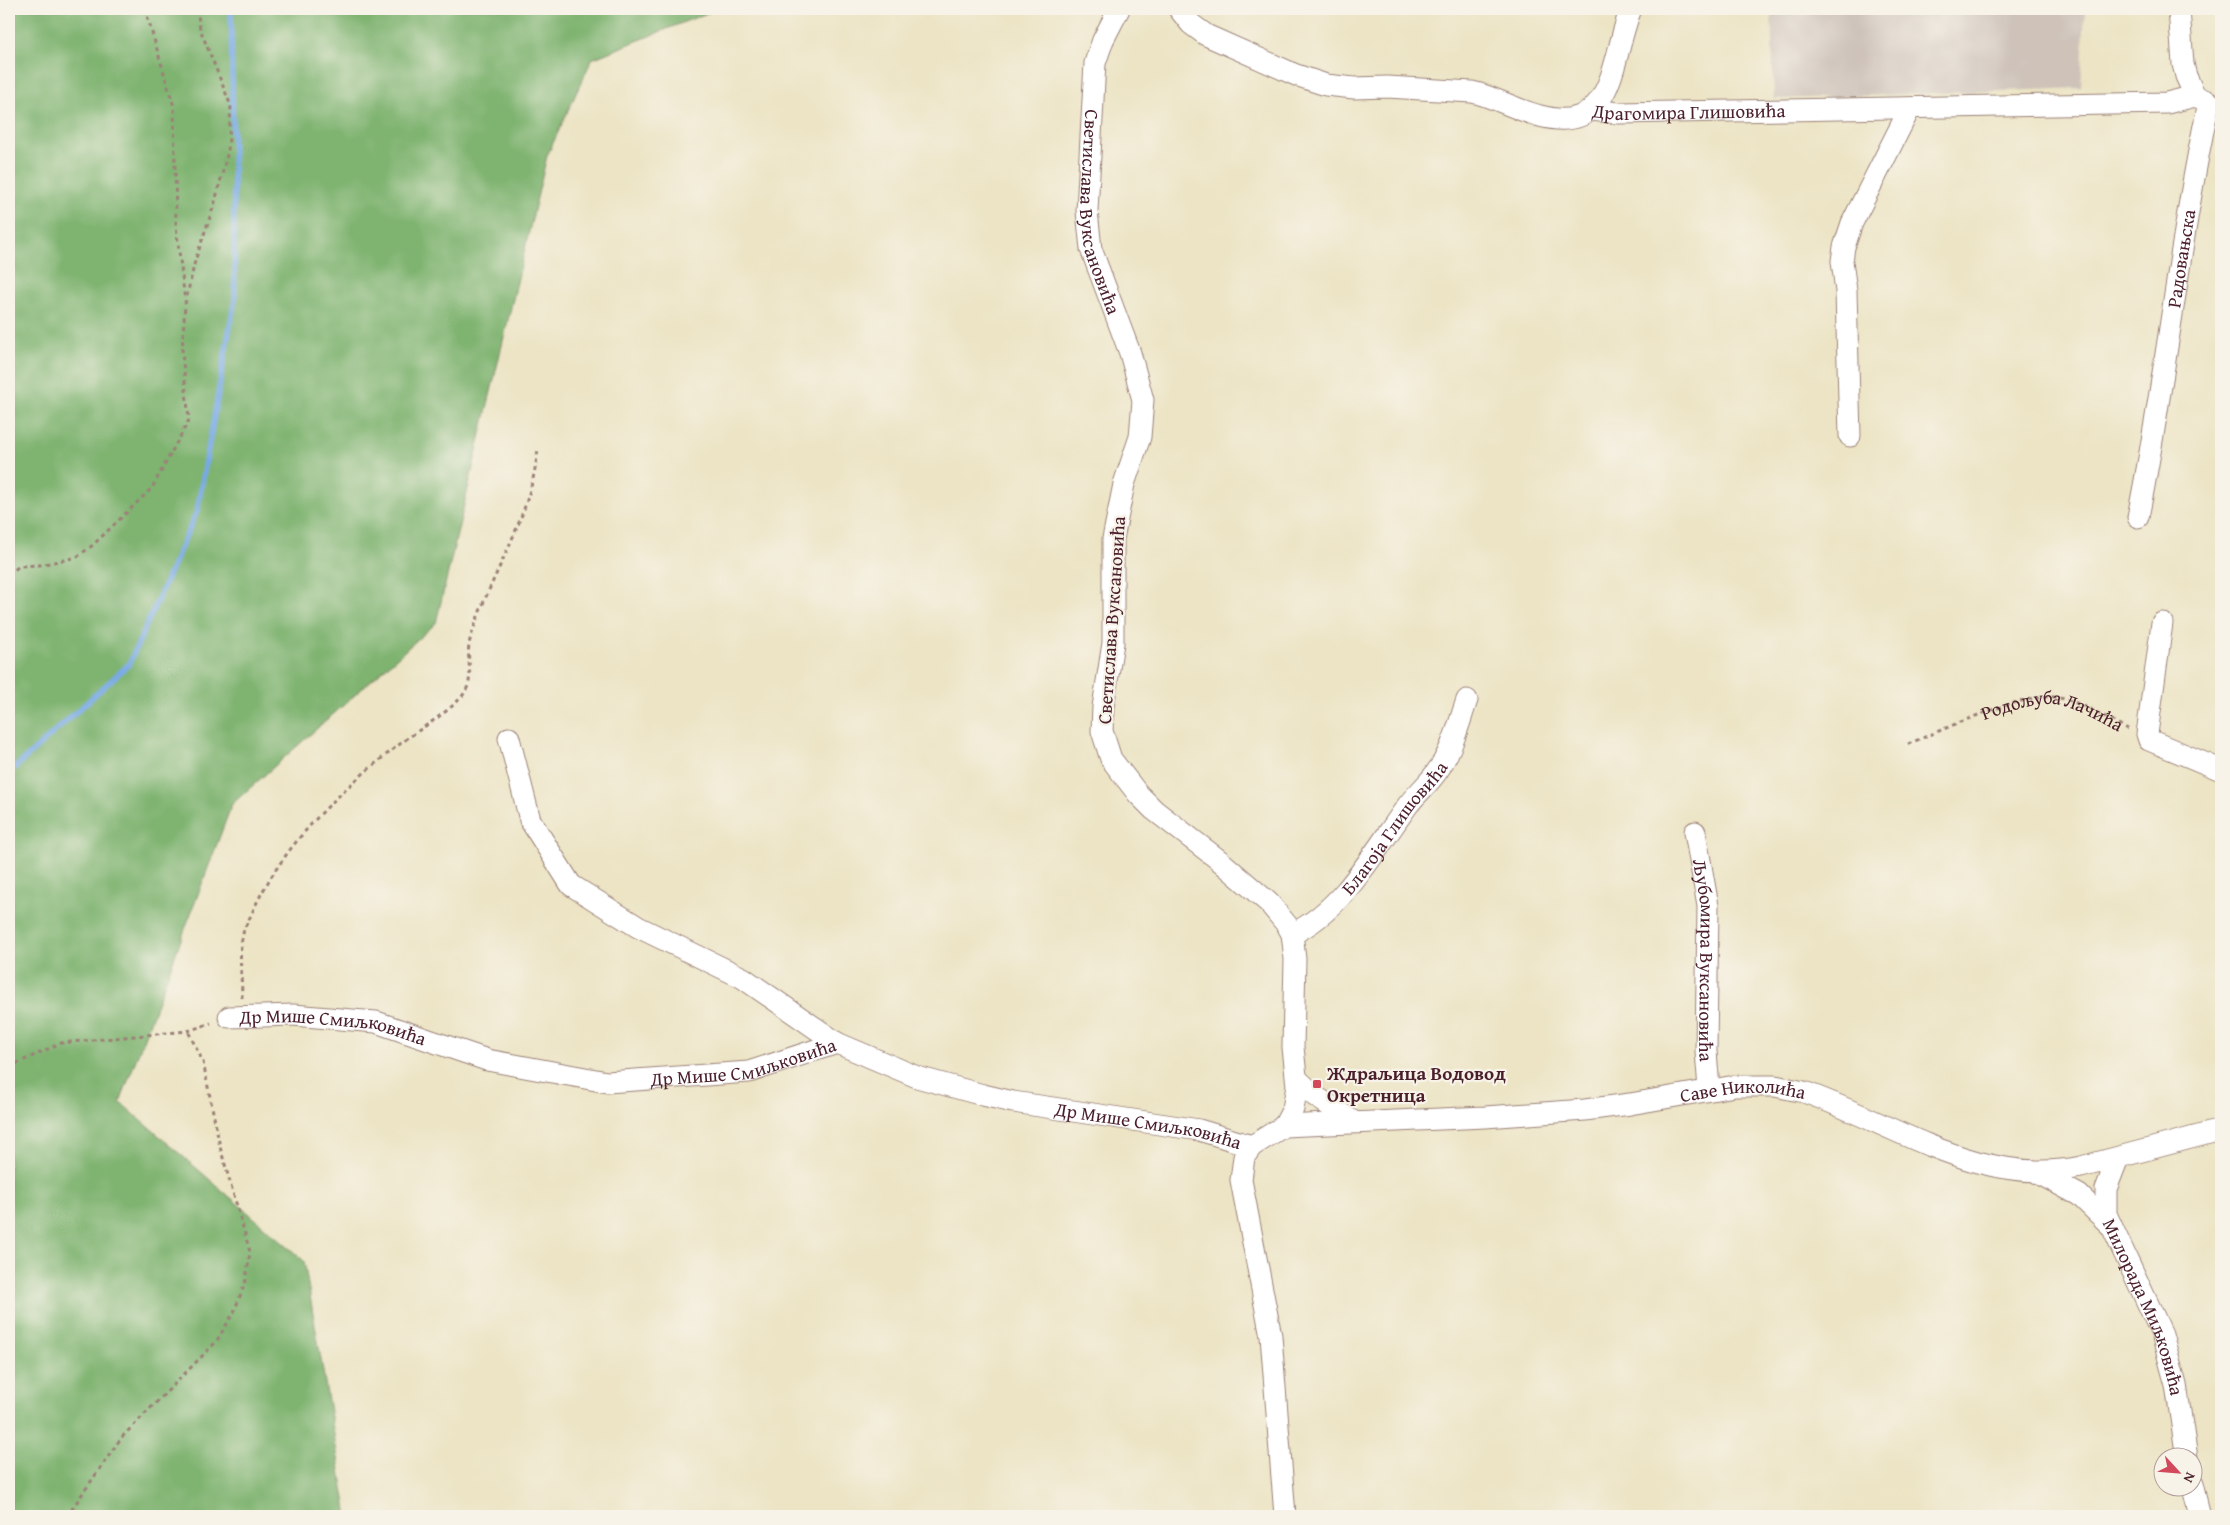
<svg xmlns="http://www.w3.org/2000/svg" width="2230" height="1525" font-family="'Gentium Book Plus',serif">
<rect width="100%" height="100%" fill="#f7f3e8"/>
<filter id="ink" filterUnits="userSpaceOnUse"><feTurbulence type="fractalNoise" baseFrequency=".02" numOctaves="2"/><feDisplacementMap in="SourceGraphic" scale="10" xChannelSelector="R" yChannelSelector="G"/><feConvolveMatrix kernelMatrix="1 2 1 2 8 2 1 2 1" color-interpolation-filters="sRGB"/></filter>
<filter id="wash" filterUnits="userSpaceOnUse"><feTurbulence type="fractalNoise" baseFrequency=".0096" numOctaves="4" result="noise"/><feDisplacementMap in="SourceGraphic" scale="20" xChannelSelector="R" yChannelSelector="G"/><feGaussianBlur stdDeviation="1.12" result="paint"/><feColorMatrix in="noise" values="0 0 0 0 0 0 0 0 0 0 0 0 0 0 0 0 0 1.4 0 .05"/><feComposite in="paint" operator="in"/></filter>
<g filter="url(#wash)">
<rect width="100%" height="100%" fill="#ece4c4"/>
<!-- industrial -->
<path fill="#cec2b9" d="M1771,9H2085L2081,88L1774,99Z"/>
<!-- forest -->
<path fill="#7eb36f" stroke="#64694d" d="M9,9H717L592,59L547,156L436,623L232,804L120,1102L304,1261L348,1516H9Z"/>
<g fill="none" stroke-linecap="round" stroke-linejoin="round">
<!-- stream -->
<path stroke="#78aae4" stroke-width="5.5" d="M9,773L129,664L197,511L235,298L231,9"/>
</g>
</g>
<g filter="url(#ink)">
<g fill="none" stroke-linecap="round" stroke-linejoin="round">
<!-- minor casing -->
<g stroke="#9b8278" stroke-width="23">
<g id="minor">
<path id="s2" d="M1119,9L1103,40L1095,63L1087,211L1091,249L1130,353L1143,400L1140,437L1124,484L1113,539V643L1103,707L1102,731L1111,759L1138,794L1154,810L1219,860L1269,903L1287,925L1292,934L1295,959L1293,1047L1297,1086L1293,1109L1284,1126"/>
<path d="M1179,9L1191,24L1206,35L1296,75L1326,85L1354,88L1387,87L1472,92C1495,97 1516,110 1540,116C1616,136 1611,57 1631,9"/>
<path d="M2179,9L2183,64L2186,76L2195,96L2207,101"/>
<path id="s3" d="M1591,110L1619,113L2167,103L2195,96"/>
<path d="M1850,436L1846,291L1842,261L1844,247L1852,223L1910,108"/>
<path id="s4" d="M2138,517C2166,380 2179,239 2209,102"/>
<path d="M2162,623L2147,734L2149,740L2221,770"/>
<path id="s5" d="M509,738L530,820L571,885L638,927L743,978L837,1043L917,1077L983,1095L1013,1102L1199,1130L1252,1146"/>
<path id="s6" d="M1695,832L1708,906L1706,1051L1709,1089"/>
<path id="s7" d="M1292,934C1344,909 1375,850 1408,805C1418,792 1431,782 1440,767C1453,747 1459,723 1467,700"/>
<path id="s8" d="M229,1017L293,1015L376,1022L487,1060L607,1082L749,1072L837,1043"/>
<path d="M1297,1079L1315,1096L1354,1122"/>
<path id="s9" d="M2118,1158L2106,1189V1214L2162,1334L2176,1385L2187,1458"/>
<path d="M2038,1173L2079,1195L2109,1224"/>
<path d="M2192,1484L2200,1516"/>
<path id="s10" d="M1285,1516L1271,1336L1241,1180L1244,1157L1252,1146L1284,1126L1485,1117L1585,1110L1630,1104L1735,1086H1775L1804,1092C1893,1123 1981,1188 2081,1167L2221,1130"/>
</g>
</g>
<!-- path -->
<g stroke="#9b8278" stroke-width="3" stroke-dasharray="4 4" stroke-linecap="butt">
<path d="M145,9L174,107L176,226L185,301"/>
<path d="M9,575L19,566L40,565L77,557L93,545L152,488L189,420L182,353L185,304L195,261L215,202L228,151L231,106L200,29L197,9"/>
<path id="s1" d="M1908,744C1943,730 2018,694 2054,697C2079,700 2106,718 2128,729"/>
<path d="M242,998C242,978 238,954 243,934C244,927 249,920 252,913C282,845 341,789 400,744C416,731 455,709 465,692C475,676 465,657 470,640C490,573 531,521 538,448"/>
<path d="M9,1067L61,1043L188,1031L211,1023"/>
<path d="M67,1516L121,1438L216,1342L234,1312L246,1280L250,1252L220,1147L203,1062L188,1031"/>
</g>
<!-- minor -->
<use href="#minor" stroke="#fff" stroke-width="21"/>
</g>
</g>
<!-- markers -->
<rect fill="#d1495b" stroke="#f7f3e8" stroke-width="2" x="1312" y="1079" width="10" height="10" rx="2.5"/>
<g text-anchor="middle" stroke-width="4.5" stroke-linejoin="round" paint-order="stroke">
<!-- street labels -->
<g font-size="19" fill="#4a1f2b" stroke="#f7f3e8">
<text dy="7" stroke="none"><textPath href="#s3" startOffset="98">Драгомира Глишовића</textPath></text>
<text dy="7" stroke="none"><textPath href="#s2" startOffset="210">Светислава Вуксановића</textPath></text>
<text dy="7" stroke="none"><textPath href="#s4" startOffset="262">Радовањска</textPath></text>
<text transform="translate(1111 620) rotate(-86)" y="7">Светислава Вуксановића</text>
<text dy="7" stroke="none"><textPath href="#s1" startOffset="154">Родољуба Лачића</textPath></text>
<text dy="7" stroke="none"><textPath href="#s7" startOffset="149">Благоја Глишовића</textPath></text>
<text dy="7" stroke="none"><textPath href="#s6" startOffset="129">Љубомира Вуксановића</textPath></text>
<text dy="7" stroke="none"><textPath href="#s8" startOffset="105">Др Мише Смиљковића</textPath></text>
<text dy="7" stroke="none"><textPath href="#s8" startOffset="525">Др Мише Смиљковића</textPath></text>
<text dy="7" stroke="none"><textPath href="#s10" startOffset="875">Саве Николића</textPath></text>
<text dy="7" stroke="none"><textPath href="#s5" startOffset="795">Др Мише Смиљковића</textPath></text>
<text dy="7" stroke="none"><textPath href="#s9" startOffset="159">Милорада Миљковића</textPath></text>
</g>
<!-- poi labels -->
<g font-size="19" font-weight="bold" fill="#4a1f2b" stroke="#f7f3e8" text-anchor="start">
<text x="1327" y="1080">Ждраљица Водовод<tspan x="1327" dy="22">Окретница</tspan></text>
</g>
</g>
<!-- margin -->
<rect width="2230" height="1525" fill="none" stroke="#f7f3e8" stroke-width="30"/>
<!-- north arrow -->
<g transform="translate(2178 1472) rotate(116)"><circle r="24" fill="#f7f3e8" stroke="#b29e9c"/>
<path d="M0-4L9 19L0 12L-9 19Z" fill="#d1495b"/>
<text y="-8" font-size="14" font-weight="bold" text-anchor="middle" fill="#4a1f2b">N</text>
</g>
</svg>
